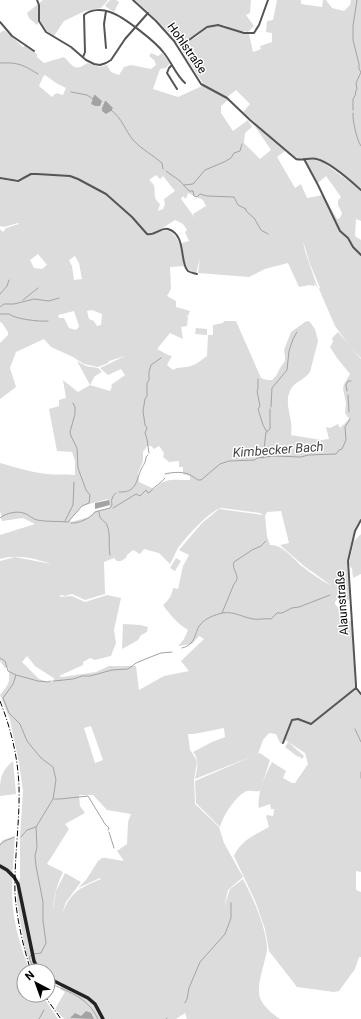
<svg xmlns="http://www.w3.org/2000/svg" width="361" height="1019" viewBox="0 0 361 1019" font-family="Roboto,sans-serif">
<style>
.green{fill:#dcdcdc;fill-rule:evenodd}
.water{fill:#a3a3a3}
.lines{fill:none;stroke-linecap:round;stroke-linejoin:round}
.stream{stroke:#a3a3a3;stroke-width:1}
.minor{stroke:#555;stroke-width:2}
.secondary{stroke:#222;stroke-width:3.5}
.rail{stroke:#000;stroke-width:1;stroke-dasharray:6 2 1 2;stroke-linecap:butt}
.labels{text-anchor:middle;stroke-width:3;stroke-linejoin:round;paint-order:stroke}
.street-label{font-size:12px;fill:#000;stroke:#fff}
.water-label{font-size:13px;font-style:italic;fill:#444;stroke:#fff}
</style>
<rect width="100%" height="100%" fill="#fff"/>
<path class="green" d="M 43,0 L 108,0 L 101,8 L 85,11 L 64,21 L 54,36 L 47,31 L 40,20 L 37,25 L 29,18 L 27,13 Z
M 110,0 L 116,0 L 119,2 L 114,12 L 106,7 L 105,5 Z
M 135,0 L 251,0 L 250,13 L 246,15 L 254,26 L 248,32 L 243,31 L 241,33 L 249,34 L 253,52 L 261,49 L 260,46 L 272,42 L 272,33 L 266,32 L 267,21 L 273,20 L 277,0 L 301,0 L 301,4 L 322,7 L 323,0 L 326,0 L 332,8 L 344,11 L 350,5 L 351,0 L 361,0 L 361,188 L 319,158 C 310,157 302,160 294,157 L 243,112 L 250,104 L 236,90 L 226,98 L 228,100 L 221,106 L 221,113 L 233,131 L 248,120 L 252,127 L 245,133 L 244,143 L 260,159 L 271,150 L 254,125 L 285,151 L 277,157 L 295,188 L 301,184 L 307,198 L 323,195 L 337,219 L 340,218 L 342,213 L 338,205 L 338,200 L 341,197 L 326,176 L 318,183 L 305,160 L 312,159 L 321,161 L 361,190 L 361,221 L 356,219 L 355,236 L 361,240 L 361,358 L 349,346 L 361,359 L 361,519 C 345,542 349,572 350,599 L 343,603 L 338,598 L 335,602 L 335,604 L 340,610 L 344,609 L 345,612 L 348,611 L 348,616 L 343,617 L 343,622 L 351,621 L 356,688 L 355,690 L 361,695 L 361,872 L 356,871 L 356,890 L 361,892 L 361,957 L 359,957 L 355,969 L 339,991 L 334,992 L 297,987 L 269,951 L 265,929 L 256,903 L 234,856 C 240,841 256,834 269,827 L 266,816 L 267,815 L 273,816 L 274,812 L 274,809 L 271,809 L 270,804 L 259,808 C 256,796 266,773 272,762 L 286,771 L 283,778 L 292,783 L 295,783 L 308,764 L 305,753 L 288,742 L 304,756 L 302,759 L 299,756 L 298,757 L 285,747 L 288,742 L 284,739 L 282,744 L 280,743 L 276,734 L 269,733 L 263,740 L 258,754 L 195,779 C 197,769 200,760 193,752 L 212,742 L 225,737 L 224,728 L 194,734 L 188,734 L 190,750 L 196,759 L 197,762 L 194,780 L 195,804 L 219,827 L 224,843 L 243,877 L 228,890 L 224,907 L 230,889 L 243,879 C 253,898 266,926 267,948 C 267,953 265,959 264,963 C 257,992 253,1000 280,1019 L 187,1019 L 185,1013 L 176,1019 L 64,1019 L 55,1009 L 65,992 L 60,989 L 63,983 L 48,978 L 48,971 L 33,971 L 25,949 L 17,902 L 17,884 L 20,878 L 20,837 L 23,791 L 19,763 L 10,720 L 0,695 C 9,684 11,681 8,667 L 5,668 L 0,661 L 0,561 L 15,557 L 51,564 C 34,558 17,554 0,559 L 0,535 L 35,524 L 23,518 L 2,521 L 0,510 L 0,463 C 15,467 30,472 46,474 C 56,475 65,474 75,475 L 75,461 L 72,452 L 57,451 L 49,409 L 59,406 L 59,400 L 66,398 L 63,380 L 78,392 L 90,385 L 77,361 L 86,366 L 98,368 L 102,372 L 95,376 L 90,385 L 110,391 L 112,386 L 111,385 L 125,375 L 121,369 L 108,375 L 100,368 L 125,356 L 109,361 L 108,363 L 98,367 L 84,364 L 73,357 L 51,347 L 44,339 L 16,352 L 10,368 L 16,387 L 0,399 L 0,343 L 8,335 L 8,332 L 2,323 L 0,322 L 0,229 L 3,232 L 6,228 L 19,224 L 18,223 L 4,227 L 0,226 L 0,179 L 17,182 L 24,179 L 23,177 L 15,180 L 0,177 L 0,33 L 4,30 L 23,47 L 25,46 L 37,54 L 37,57 L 44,63 L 64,57 C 73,66 75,72 87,63 L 100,67 L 107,65 L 111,72 L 119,75 L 124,67 L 131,65 L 151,69 L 156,65 L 154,60 L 149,56 L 151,53 L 158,56 L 162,53 L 170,63 L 166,68 L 160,69 L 153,89 L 178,97 L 204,85 L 176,41 C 181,41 185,42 190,40 C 205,35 203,21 225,28 L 227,26 L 218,24 L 206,27 L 189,40 L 175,39 L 157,20 ZM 45,75 L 56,83 L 66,88 L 63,95 L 56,93 L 52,97 L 39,86 L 43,77 ZM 156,175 L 160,179 L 163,176 L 175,191 L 164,199 L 165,204 L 163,209 L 158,211 L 160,204 C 152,197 156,193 154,186 C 153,183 151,182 149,180 ZM 188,193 L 203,200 L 206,206 L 193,214 L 195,218 L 181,199 L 183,196 L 186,199 ZM 175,220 L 183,224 L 187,230 L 185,232 L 189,241 L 181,243 C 184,254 183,271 196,273 L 200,259 L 198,273 L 249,277 L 265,269 L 288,263 L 299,287 L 310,285 L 314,286 L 315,285 L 313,281 L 318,289 L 305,251 L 303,241 L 310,264 L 320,288 L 319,289 L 335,326 L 348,344 L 338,332 L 332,338 L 333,342 L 330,347 L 337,358 L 350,374 L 344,384 L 343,389 L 346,403 L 345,413 L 349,419 L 340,428 L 338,424 L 330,428 L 326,427 L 329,439 L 321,440 L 291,435 C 291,431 292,427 291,422 C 289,410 284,397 293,386 C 299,380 305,379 310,372 L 318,341 L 315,329 L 310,322 L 308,321 L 305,322 L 291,332 L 284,350 L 285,356 L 285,361 L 280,368 L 276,376 L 272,380 L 267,380 L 261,378 L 236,321 L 224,321 L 223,323 L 213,325 L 213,335 L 208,335 L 207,356 C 200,361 195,366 186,367 C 181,368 177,367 173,370 L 167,365 L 172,356 L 168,355 L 157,349 L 170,333 L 183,339 L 181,327 L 187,326 L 188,317 L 186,317 L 188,316 L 190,311 L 176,307 L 176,301 L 167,296 L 171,289 L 170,267 L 183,266 L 188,272 C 180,258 184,237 167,230 L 158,231 ZM 38,254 L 47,265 L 42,269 L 34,268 L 30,260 ZM 75,256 L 79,263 L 82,279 L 74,280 L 72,266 L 69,260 ZM 92,310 L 102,314 L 101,325 L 97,326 L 94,321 L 89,319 L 87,311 ZM 74,311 L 79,326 L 78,328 L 76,330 L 69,328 L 64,318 L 59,318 L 58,315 ZM 147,446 L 151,446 L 154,449 L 159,446 L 164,453 L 163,457 L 169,462 L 179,461 L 179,467 L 183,467 L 183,474 L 190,476 L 190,480 C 174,480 166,477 154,489 L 139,482 L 138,473 L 143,461 L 143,452 ZM 108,499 L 110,506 L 109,508 L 95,511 L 89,517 L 71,522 L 70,520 L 82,506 ZM 222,508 L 260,513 L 265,516 L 267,512 L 281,511 L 289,543 L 280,545 L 304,566 L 332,586 C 322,581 312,574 303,567 C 294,560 283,544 270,545 L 267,536 L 265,516 L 263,515 L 219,509 L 202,523 L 179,550 L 189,555 L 183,566 L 178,589 L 173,588 C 172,595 168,601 163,605 C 170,615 178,624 188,630 L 184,639 L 178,646 L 192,644 L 199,636 L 204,639 L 181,661 L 189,671 L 164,676 L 139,690 L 136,666 L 109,666 L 96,672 L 62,677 L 59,676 L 83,665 L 83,662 L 90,658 L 95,660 L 111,656 L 116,643 L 114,630 L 121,598 L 107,595 L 85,602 L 72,596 L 61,597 L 60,596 L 60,595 L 65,596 L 72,594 L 85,600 L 105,594 L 104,562 L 114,558 L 117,561 L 121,561 L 126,558 L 127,555 L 133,550 L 140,554 L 144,549 L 159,553 L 170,564 C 173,559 175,553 178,548 C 185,538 211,509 222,508 ZM 27,656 L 35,666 L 55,679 L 48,682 L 39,679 L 22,662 ZM 91,726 L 103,760 L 95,763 L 84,728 ZM 79,795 L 93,795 L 107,810 L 131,814 L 128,822 L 127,844 L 117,851 L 124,861 L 106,858 L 102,858 L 98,861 L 86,880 L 78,888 L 100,878 L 101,879 C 77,889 71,892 61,916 L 66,902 L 81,882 L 65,873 L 56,891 L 53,910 C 54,895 57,885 63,872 L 47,864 L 69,829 L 65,824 L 85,813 L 80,806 Z
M 196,328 L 207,329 L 207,335 L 195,334 Z
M 361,534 L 361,574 L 353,578 L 352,569 L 349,564 L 350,559 L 354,541 Z
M 176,558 L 181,561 L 175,571 L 170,568 Z
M 123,624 L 140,625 L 148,627 L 147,632 L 141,635 L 138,640 L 122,649 Z
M 260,753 L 270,760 L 260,791 C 256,792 251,790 247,791 C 236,795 223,816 220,827 L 196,803 L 195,781 Z
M 13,761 L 16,794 L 0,796 C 0,780 0,772 13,761 Z
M 15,836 C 14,855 12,873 12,892 C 12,918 20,947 30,971 L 24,971 L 24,995 L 42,995 L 58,1019 L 0,1019 L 0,843 L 3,840 Z"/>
<path class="water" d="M 94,95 L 95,95 L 102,101 L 100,106 L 95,106 L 91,104 Z
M 105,101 L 106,101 L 113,108 L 111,111 L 106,114 L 102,111 L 102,108 Z
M 109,500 L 110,505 L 95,509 L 95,503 Z
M 86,1011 L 91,1013 L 94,1019 L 70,1018 L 75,1013 L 81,1016 Z"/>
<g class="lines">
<path class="stream" d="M 0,63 C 19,62 23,65 38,74
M 71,92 L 87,95 L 93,99
M 111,110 C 122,118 125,130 133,140 C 141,149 153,155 162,163 L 163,169
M 353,110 L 353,99 L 356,94 L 355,93 L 357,89 L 356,83 L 361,72 L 359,69 L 359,64 L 353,40 L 353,26 L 357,0
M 353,113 C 352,119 357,141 361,146
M 166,171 L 180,181 L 189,191 L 193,191 L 194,196 L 197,197 L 200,194 L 207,196 L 234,197 L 238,205 L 246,209 L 246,211 L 254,218 L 261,230 L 268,234
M 184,185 L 193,184 L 205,170 L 224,162 L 231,158 L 234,153 L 240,151 L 242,144
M 0,294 L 7,286 L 9,280
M 23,300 L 38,288
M 0,307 L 4,304 L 14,304 L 34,299 L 49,301 L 59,298
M 0,314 L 9,314 C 15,319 40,322 48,321
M 258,379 L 258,389 L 257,391 L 260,406 L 258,409 L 263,425 L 267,432
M 347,391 L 346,385 L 348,381 L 351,381
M 348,395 L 349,412
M 271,407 L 272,388 L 287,370 L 289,351 L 293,339 L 297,332
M 149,453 L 147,439 L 145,433 L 147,428 L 145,425 L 143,411 L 145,399 L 147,396 L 147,383 L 149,380 L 149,372 L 151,365 L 161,358
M 263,458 L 264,456 L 262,454 L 262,451 L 264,449 L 266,432 L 270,429 L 270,409
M 165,474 C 173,472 185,471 192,476 C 194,477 196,479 198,480 L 201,480 L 220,464 L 229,461 L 255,460 L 257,458 L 274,456 L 301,457 L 308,455 L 336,454 L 339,450 L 342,449 L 346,440 L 345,427 L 350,419
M 119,492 C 135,493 136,483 140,472 C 142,466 146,463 146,457 L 148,455
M 113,508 L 136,494 L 140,496 L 146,490 L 148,493 L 150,492 C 154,486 161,484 165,478
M 99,512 C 100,522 104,519 107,525 C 111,535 108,545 110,555
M 0,518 C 6,513 18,510 26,514 C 30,516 33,519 37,520 C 47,522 57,521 68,522 L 82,506 L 89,503 L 90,495 L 86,490 L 78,468 L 77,448 L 71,436 L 70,432 L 75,414 L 75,407 L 73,403
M 65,521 L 73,505 L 74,482
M 71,523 C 78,524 91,518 95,512 L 110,508 L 112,505 C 111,500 112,496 116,493
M 222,613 L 234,584 C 242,576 231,570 234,562 L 252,550 L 261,546 L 266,541
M 182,648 C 196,645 194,633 200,625 C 205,618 215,615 222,613 C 234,611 242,617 253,619 C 259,620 265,618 271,619 L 277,613 L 282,613 L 292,608 L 299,607 L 330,595
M 0,658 L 5,661 L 8,671 L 16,675 L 13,684 L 3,698 L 9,713 L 20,724 L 27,741 L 41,758 L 53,767 L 56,780 L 53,799 L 36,827 L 37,847 L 35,856 L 36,866 L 43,902 L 43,921 L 46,943 L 41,953 L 33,954
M 16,675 L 38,681 L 48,682 L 50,681
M 54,681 L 73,679 L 82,676 L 90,676 L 112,670 L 128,669 L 136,663 L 148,658 L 161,653 L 172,652
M 355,729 L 361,742
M 361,772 L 361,778
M 54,799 L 60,799 L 88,796 L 105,824 L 109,828 L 108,830
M 109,832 L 114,848
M 21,837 L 27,830 L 36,827
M 0,845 C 5,839 10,840 14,837
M 31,955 L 29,958 L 35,971
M 48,982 C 69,993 87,996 98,1019
M 185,1003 L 187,999 L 189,988 L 200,962 L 225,934 L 231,918 L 231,903
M 39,1019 L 44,1010
M 166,1019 L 167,1018"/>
<path class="minor" d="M 37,0 L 39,5 L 39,21 L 46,32 L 71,47 L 86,60 L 94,64 L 100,65 L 106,63 L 111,60 L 125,39 L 148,13
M 133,0 L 156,21 L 174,41 L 201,84 L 227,98 L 250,120 L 296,159 C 303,161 310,157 317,159 C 329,162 351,181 361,190
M 106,11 L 104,24 L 106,48
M 0,22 L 12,36 L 34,51
M 174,41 L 189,40 L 207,27 L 218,25 L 244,33 L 254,33 L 259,25 L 268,0
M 83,57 L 85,52 L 84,15 C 91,9 102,9 110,12 C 123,16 156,42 164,53 C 172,63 176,75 185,83
M 172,65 L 169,68 L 167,73 L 177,89
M 304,159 L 318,185 L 340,231 L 348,238 L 353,247 L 361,255
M 0,178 L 18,181 L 31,174 L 37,174 L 70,176 L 78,179 L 106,194 L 132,217 L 147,234 C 155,236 161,227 168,229 C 187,235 179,262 188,271 C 191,273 194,273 197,274
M 361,520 L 355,531 L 348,561 L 356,685 L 356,688 L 361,694
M 283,743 L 292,720 L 298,719 L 311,724 L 356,688"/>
<path class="secondary" d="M 0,866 L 7,870 L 14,877 L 18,884 L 34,961 L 39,971
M 48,978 L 88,998 L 95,1004 L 103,1019"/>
<path class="rail" d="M 0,701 C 11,729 18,757 19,787 C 20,822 14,858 15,894 C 17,920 23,946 31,971
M 44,995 L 61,1019"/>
</g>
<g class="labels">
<g class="street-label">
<text transform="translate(187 48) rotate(55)" y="4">Hohlstraße</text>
<text transform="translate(342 603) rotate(-94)" y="4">Alaunstraße</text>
</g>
<g class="water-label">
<text transform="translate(278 449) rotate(-4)" y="5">Kimbecker Bach</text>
</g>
</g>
<g transform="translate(36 983) rotate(319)"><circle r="19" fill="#ffffff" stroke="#999999"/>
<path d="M0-3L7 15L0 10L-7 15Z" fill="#000000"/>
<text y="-6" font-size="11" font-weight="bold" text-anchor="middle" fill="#000000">N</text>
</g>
</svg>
